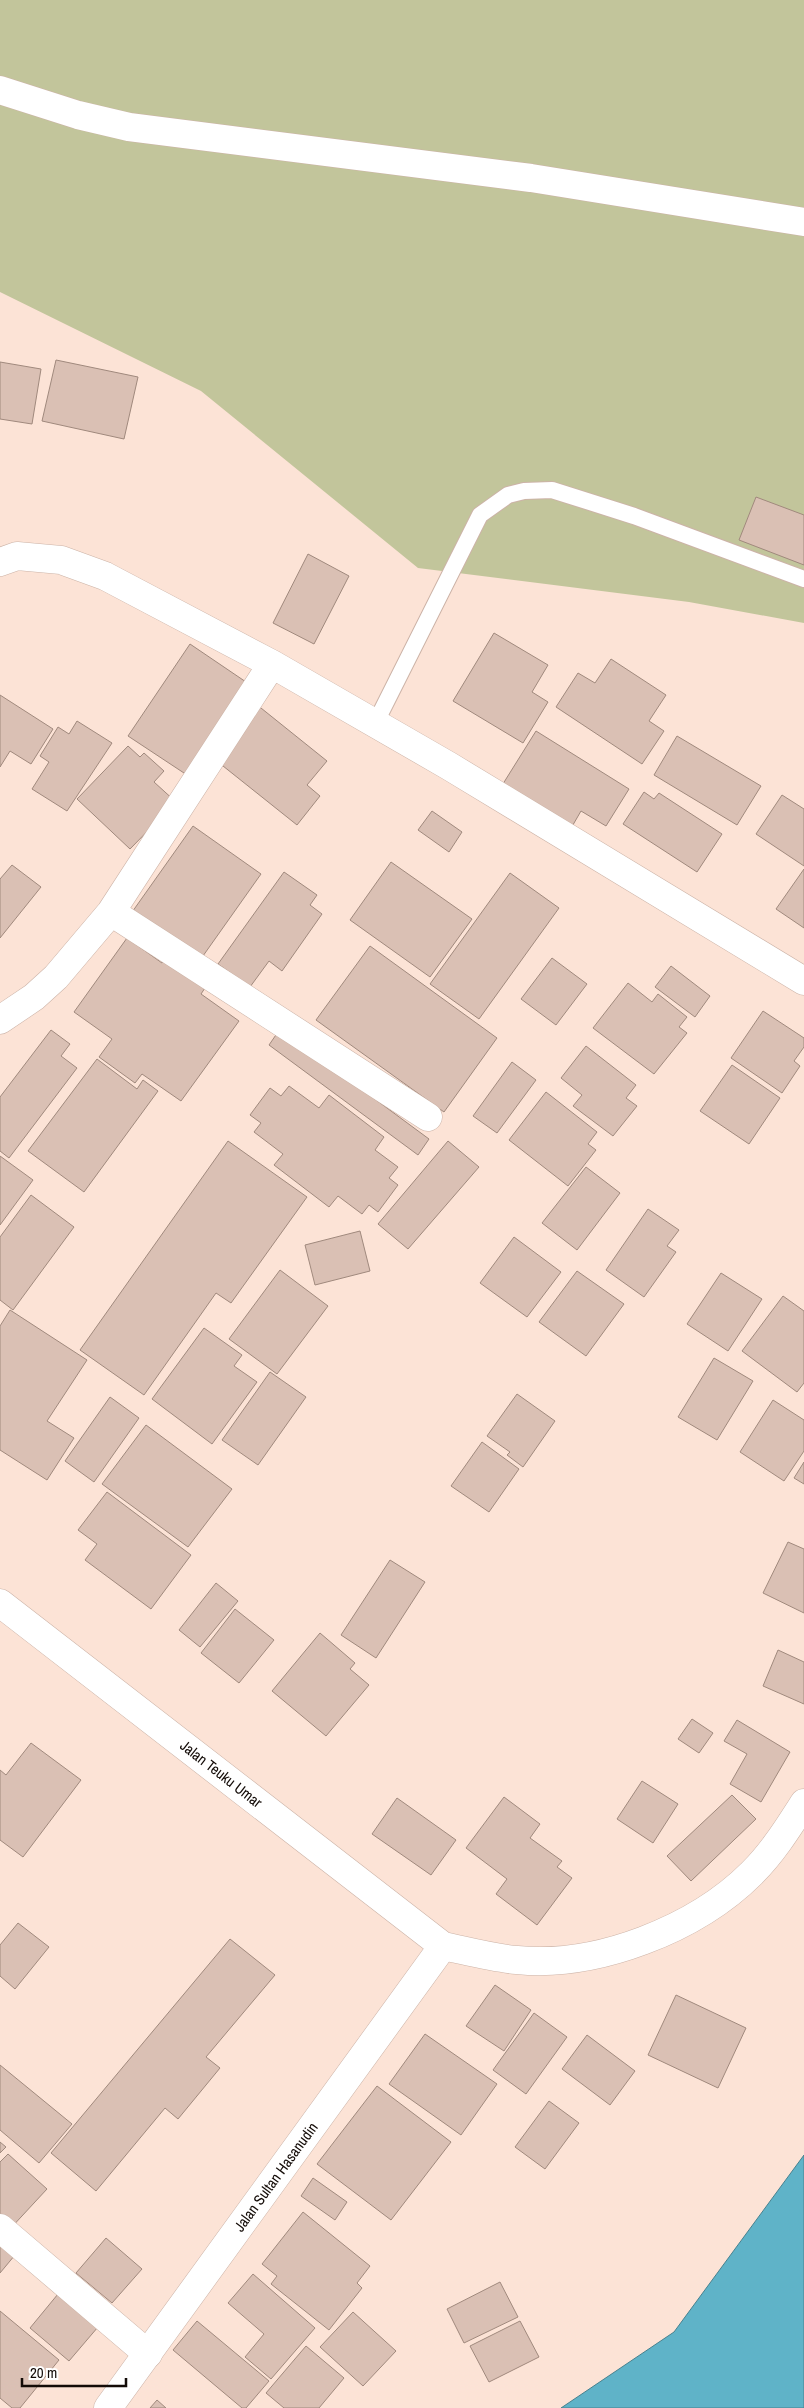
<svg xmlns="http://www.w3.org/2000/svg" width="804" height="2408" viewBox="0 0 804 2408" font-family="'Archivo Narrow',sans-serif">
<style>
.green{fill:#c2c59b}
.water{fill:#5fb3c8;stroke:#48818e}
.building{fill:#dac0b4;stroke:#a0897d}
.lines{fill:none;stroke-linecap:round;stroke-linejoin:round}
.service-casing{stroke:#ccb3a7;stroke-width:18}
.minor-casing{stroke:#ccb3a7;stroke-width:29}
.tertiary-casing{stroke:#ccb3a7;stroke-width:29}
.secondary-casing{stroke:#ccb3a7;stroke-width:29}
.service{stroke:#fff;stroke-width:16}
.minor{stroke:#fff;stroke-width:28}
.tertiary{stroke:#fff;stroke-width:28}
.secondary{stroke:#fff;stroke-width:28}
.labels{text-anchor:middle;stroke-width:4;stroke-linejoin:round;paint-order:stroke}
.street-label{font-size:15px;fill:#130b07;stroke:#fff}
</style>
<rect width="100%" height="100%" fill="#fce3d6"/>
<path class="green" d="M 0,0 L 804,0 L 804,623 L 689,602 L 418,568 L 201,391 L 0,292 Z"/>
<path class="water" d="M 804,2155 L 804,2408 L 561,2408 L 674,2332 Z"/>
<path class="building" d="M 56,360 L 138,377 L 124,439 L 42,421 Z
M 0,362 L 41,369 L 32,424 L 0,419 Z
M 756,497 L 804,515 L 804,565 L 739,540 Z
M 308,554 L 349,576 L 314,644 L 273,623 Z
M 494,633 L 548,665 L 532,692 L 548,702 L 523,743 L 453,701 Z
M 190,644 L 249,684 L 187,775 L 128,736 Z
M 611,659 L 666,695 L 649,721 L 664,731 L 642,764 L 556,707 L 578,673 L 595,683 Z
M 0,695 L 53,729 L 31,764 L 10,751 L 0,767 Z
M 256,704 L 327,761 L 307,785 L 320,796 L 297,825 L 213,758 Z
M 77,721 L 112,743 L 67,811 L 32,789 L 49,762 L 40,756 L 58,727 L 69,734 Z
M 536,731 L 629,789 L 606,826 L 581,811 L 570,830 L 501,787 Z
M 677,736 L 761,786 L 737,825 L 654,775 Z
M 128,746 L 140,757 L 144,753 L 164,771 L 154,782 L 176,802 L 130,849 L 77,799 Z
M 644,792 L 654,799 L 659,793 L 722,834 L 697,872 L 623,824 Z
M 782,795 L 804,809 L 804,866 L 756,834 Z
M 432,811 L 462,832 L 449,852 L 418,830 Z
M 193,826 L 261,874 L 198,963 L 130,915 Z
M 391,862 L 472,919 L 430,977 L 350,920 Z
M 12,865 L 41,887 L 0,938 L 0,879 Z
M 804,869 L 804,928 L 776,909 Z
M 284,872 L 317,895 L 310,905 L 322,914 L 282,971 L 269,961 L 250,987 L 218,964 Z
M 510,873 L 559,908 L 479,1019 L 430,984 Z
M 127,938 L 162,963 L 170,954 L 209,982 L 201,994 L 239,1021 L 181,1101 L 142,1074 L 135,1083 L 99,1057 L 112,1039 L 74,1012 Z
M 370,946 L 497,1038 L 444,1112 L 316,1020 Z
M 552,958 L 587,984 L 556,1025 L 521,999 Z
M 671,966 L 710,996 L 695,1017 L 655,987 Z
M 628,983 L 652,1002 L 658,994 L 687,1017 L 679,1027 L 687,1033 L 654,1074 L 593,1028 Z
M 763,1011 L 804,1038 L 804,1047 L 794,1061 L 800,1066 L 782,1093 L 731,1058 Z
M 280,1029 L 429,1139 L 418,1155 L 269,1045 Z
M 51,1030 L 70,1044 L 61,1056 L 77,1068 L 9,1158 L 0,1151 L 0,1097 Z
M 586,1046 L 636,1085 L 626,1098 L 637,1106 L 613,1136 L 573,1106 L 582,1095 L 561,1078 Z
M 97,1059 L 137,1089 L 143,1080 L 158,1091 L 84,1192 L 28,1151 Z
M 512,1062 L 536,1080 L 497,1133 L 473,1116 Z
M 732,1065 L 780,1098 L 749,1144 L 700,1111 Z
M 289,1086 L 319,1108 L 329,1095 L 384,1137 L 375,1150 L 398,1167 L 389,1178 L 398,1185 L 378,1212 L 369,1205 L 362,1214 L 338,1196 L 329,1207 L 274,1165 L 283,1154 L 254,1132 L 261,1123 L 250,1115 L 270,1088 L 281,1096 Z
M 546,1092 L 597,1132 L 588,1144 L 596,1150 L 568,1186 L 509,1140 Z
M 228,1141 L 307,1197 L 231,1303 L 216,1293 L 144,1395 L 80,1350 Z
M 448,1141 L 479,1167 L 408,1249 L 378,1224 Z
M 0,1156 L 33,1180 L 0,1225 Z
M 586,1167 L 620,1193 L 577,1250 L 542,1223 Z
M 31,1195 L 74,1227 L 13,1310 L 0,1300 L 0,1237 Z
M 648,1209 L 679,1230 L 667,1246 L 676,1252 L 644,1297 L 606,1270 Z
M 360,1231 L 370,1271 L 315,1285 L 305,1245 Z
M 514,1237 L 561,1272 L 527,1317 L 480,1283 Z
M 280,1270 L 328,1306 L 277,1374 L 229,1339 Z
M 577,1271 L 624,1304 L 586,1356 L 539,1322 Z
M 721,1273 L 762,1299 L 728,1351 L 687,1324 Z
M 783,1296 L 804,1311 L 804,1383 L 797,1392 L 742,1351 Z
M 10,1310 L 87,1360 L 47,1421 L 74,1438 L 47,1480 L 0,1450 L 0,1326 Z
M 204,1328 L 242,1355 L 234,1366 L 257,1382 L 212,1444 L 152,1399 Z
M 714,1358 L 753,1381 L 717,1440 L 678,1417 Z
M 270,1372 L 306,1397 L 258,1465 L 222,1440 Z
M 517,1394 L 555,1421 L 523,1467 L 507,1455 L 510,1452 L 487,1436 Z
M 110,1397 L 139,1418 L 94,1482 L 65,1461 Z
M 773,1400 L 804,1420 L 804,1451 L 784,1481 L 740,1452 Z
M 146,1425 L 232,1489 L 188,1547 L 102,1484 Z
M 482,1442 L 519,1469 L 489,1512 L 451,1486 Z
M 804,1462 L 804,1484 L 794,1478 Z
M 107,1492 L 191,1555 L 151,1609 L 85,1560 L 97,1544 L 78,1530 Z
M 788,1542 L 804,1549 L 804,1613 L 763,1593 Z
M 390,1560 L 425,1582 L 376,1658 L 341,1635 Z
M 216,1583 L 238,1601 L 200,1647 L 179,1630 Z
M 235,1609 L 274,1640 L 239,1683 L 201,1653 Z
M 320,1633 L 355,1663 L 350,1669 L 369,1685 L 326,1736 L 272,1691 Z
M 778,1650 L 804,1662 L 804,1704 L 763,1686 Z
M 692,1719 L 713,1733 L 699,1753 L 678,1739 Z
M 737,1720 L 790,1752 L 761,1802 L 730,1784 L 747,1754 L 724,1741 Z
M 31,1743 L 81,1780 L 23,1857 L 0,1840 L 0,1770 L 6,1775 Z
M 642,1781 L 678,1804 L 653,1843 L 617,1819 Z
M 732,1795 L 756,1819 L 691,1881 L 667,1856 Z
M 504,1797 L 540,1824 L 530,1838 L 562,1861 L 557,1867 L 572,1878 L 537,1925 L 496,1894 L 507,1879 L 466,1848 Z
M 397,1798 L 456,1840 L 431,1875 L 372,1834 Z
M 18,1923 L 49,1947 L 15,1989 L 0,1976 L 0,1945 Z
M 230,1939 L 275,1975 L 206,2057 L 220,2068 L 178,2119 L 165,2108 L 96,2191 L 51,2153 Z
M 495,1985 L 531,2010 L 504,2051 L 466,2026 Z
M 676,1995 L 746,2028 L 718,2088 L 648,2055 Z
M 534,2013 L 567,2037 L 526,2094 L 493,2070 Z
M 425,2034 L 497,2084 L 461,2135 L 389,2084 Z
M 587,2035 L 635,2071 L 610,2105 L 562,2069 Z
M 0,2065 L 72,2124 L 39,2163 L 0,2130 Z
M 377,2086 L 451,2142 L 391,2220 L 317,2164 Z
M 549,2101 L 579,2123 L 545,2169 L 515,2147 Z
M 0,2142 L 6,2147 L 0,2153 Z
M 8,2154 L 47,2189 L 9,2230 L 0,2222 L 0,2162 Z
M 313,2178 L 347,2202 L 335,2220 L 301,2196 Z
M 303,2212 L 370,2266 L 357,2283 L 362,2288 L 329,2330 L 271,2284 L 277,2276 L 262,2264 Z
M 106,2238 L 142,2269 L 112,2303 L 76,2273 Z
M 0,2244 L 15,2255 L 0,2273 Z
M 253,2274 L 315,2328 L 271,2379 L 245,2357 L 264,2334 L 228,2303 Z
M 500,2282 L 518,2317 L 464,2343 L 447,2309 Z
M 58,2294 L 98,2327 L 69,2361 L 30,2328 Z
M 0,2311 L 59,2360 L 20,2408 L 12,2408 L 0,2398 Z
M 353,2312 L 396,2351 L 363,2386 L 320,2347 Z
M 197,2321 L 269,2381 L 246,2408 L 242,2408 L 173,2350 Z
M 520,2321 L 539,2357 L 489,2382 L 470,2346 Z
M 306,2346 L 344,2378 L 319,2408 L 284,2408 L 266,2393 Z
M 157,2400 L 166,2408 L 150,2408 Z"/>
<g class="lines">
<defs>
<path id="service" d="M 375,724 L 480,515 L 508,495 L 524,491 L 552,490 L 634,516 L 804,579"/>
<path id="minor" d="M 0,90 L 78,115 L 129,127 L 531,178 L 804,222
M 0,562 L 17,556 L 61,560 L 105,576 L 272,664 L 449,766 L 804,981
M 111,912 L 428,1117
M 0,1020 L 34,997 L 56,977 L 111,912 L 272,664
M 0,2228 L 148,2354"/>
<path id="tertiary" d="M 108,2408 L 443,1946"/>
<path id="secondary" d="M 0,1603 L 443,1946 C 467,1951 492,1958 517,1960 C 597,1968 696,1929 752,1873 C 773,1852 788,1828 804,1803"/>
</defs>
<use href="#service" class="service-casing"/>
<use href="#minor" class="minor-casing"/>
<use href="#tertiary" class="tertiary-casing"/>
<use href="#secondary" class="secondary-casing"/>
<use href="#service" class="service"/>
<use href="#minor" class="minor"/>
<use href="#tertiary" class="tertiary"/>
<use href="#secondary" class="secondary"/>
</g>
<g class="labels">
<g class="street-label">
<text transform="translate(221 1774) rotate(38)" y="5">Jalan Teuku Umar</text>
<text transform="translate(276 2177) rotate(-54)" y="5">Jalan Sultan Hasanudin</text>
</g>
</g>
<path d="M22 2378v8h104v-8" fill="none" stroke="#130b07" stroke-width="2.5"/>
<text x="30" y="2378" font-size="15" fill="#130b07" stroke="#ffffff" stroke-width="4" paint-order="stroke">20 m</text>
</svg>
